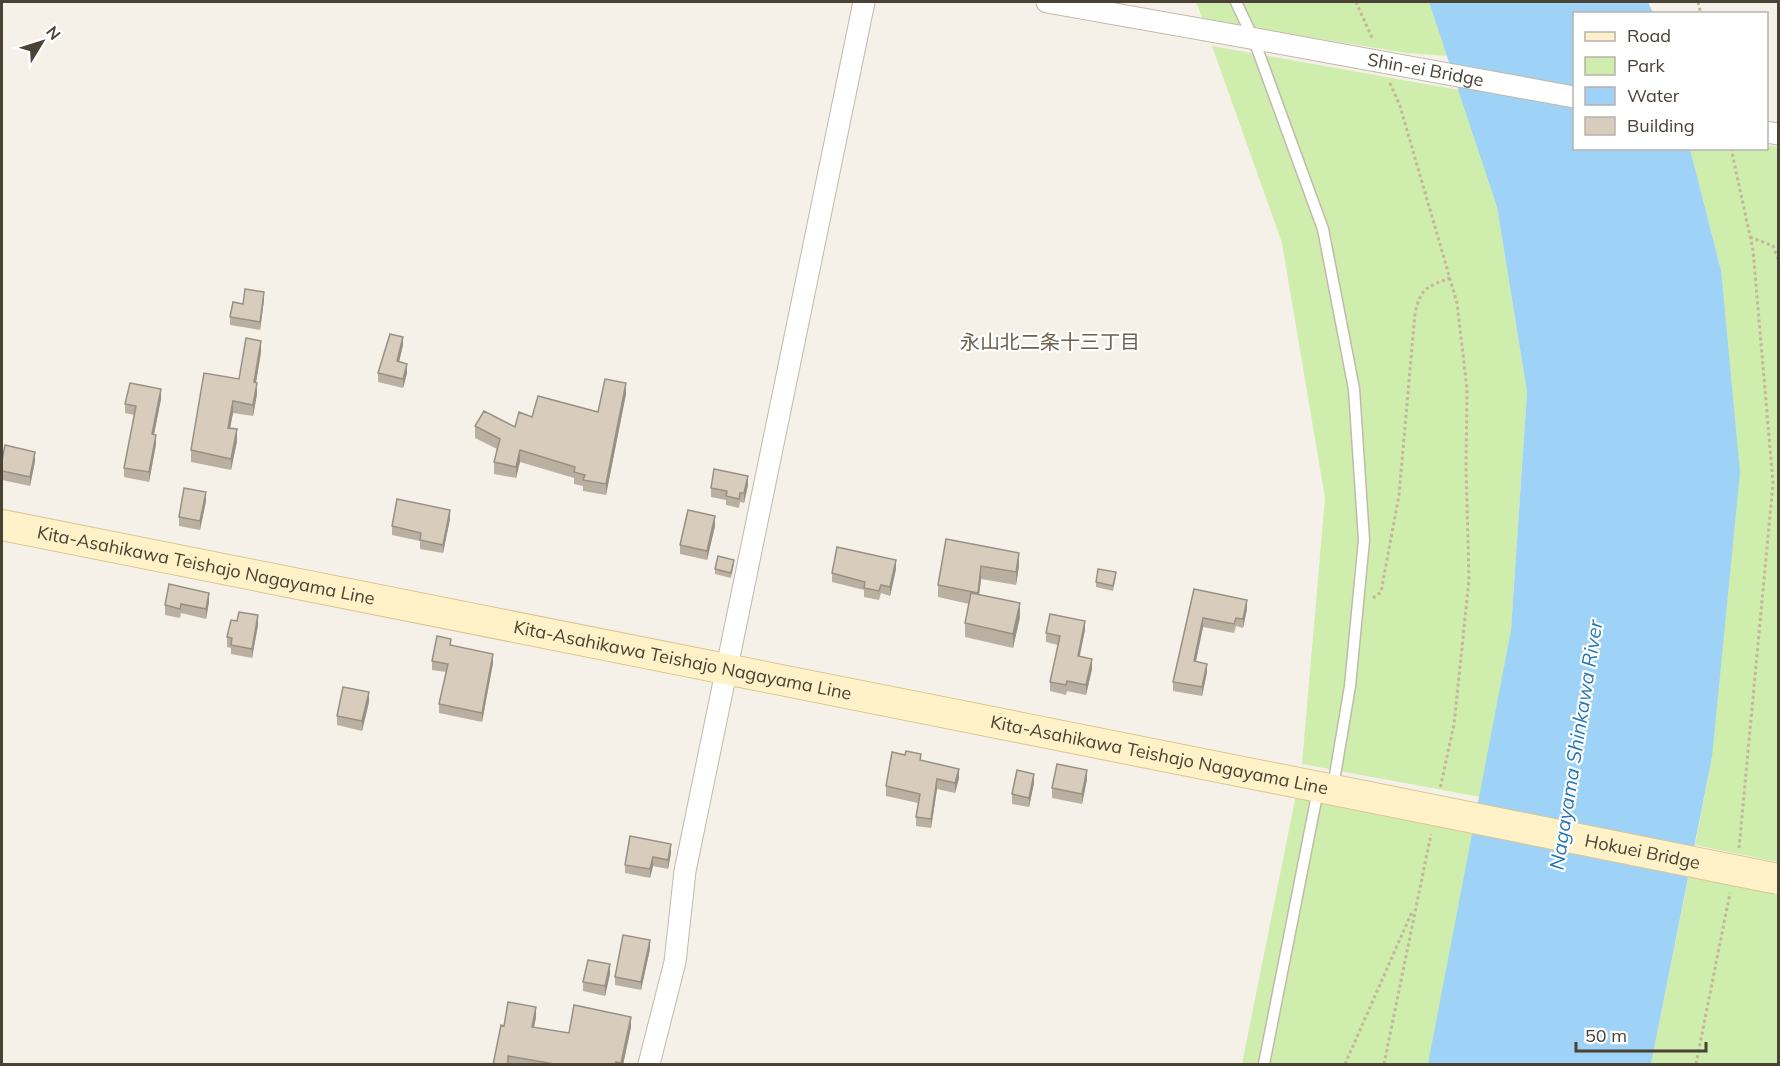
<svg xmlns="http://www.w3.org/2000/svg" width="1780" height="1066" viewBox="0 0 1780 1066" font-family="Mulish,'Noto Sans JP',sans-serif">
<style>
.green{fill:#cfedad}
.water{fill:#9fd2f7}
.lines{fill:none;stroke-linecap:round;stroke-linejoin:round}
.service-casing{stroke:#c2b9a9;stroke-width:13}
.minor-casing{stroke:#c2b9a9;stroke-width:23}
.secondary-casing{stroke:#d9c793;stroke-width:32}
.path{stroke:#c5b699;stroke-width:3;stroke-dasharray:3 3;stroke-linecap:butt}
.service{stroke:#fff;stroke-width:10}
.minor{stroke:#fff;stroke-width:21}
.secondary{stroke:#fff2c8;stroke-width:30}
.minor-bridge-casing{stroke:#c2b9a9;stroke-width:23;stroke-linecap:butt}
.secondary-bridge-casing{stroke:#d9c793;stroke-width:32;stroke-linecap:butt}
.minor-bridge{stroke:#fff;stroke-width:21}
.secondary-bridge{stroke:#fff2c8;stroke-width:30}
.wall{fill:#bab0a2}
.shaded-wall{fill:#979084}
.building{fill:#d8cdbc;stroke:#979084;stroke-width:1.5}
.labels{text-anchor:middle;stroke-width:4.5;stroke-linejoin:round;paint-order:stroke}
.street-label{font-size:18px;fill:#494235;stroke:#fff}
.neighbourhood-label{font-size:20px;fill:#6d604c;stroke:#fff}
.water-label{font-size:20px;font-style:italic;fill:#2377b6;stroke:#fff}
</style>
<rect width="100%" height="100%" fill="#f5f1e8"/>
<path class="green" d="M 1196,2 L 1429,2 L 1447,56 L 1407,53 L 1203,20 Z
M 1212,46 L 1459,90 L 1497,207 L 1527,392 L 1511,630 L 1480,797 L 1302,764 L 1325,498 L 1282,243 Z
M 1767,145 L 1778,147 L 1778,862 L 1695,845 L 1712,757 L 1721,270 L 1690,149 L 1766,148 Z
M 1296,795 L 1473,833 L 1429,1064 L 1242,1064 Z
M 1689,874 L 1778,891 L 1778,1064 L 1651,1064 Z"/>
<path class="water" d="M 1429,2 L 1648,2 L 1653,13 L 1574,14 L 1574,148 L 1690,149 L 1721,270 L 1740,472 L 1712,757 L 1651,1064 L 1428,1064 L 1511,630 L 1527,392 L 1497,207 Z"/>
<g class="lines">
<defs>
<path id="service" d="M 1236,2 L 1254,40 L 1323,229 L 1354,389 L 1364,540 L 1350,686 L 1333,787
M 1264,1064 L 1318,790"/>
<path id="minor" d="M 1047,2 L 1278,43
M 1766,132 L 1778,134
M 649,1064 L 675,962 L 685,871 L 864,2"/>
<g id="secondary">
<path id="s1" d="M 2,525 L 1364,796"/>
</g>
</defs>
<use href="#service" class="service-casing"/>
<use href="#minor" class="minor-casing"/>
<use href="#secondary" class="secondary-casing"/>
<path class="path" d="M 1356,2 L 1373,40
M 1698,2 L 1701,14
M 1390,83 L 1400,106 L 1457,303 L 1467,389 L 1466,468 L 1469,580 L 1454,724 L 1440,789
M 1731,148 L 1753,250 L 1773,483 L 1739,848
M 1750,237 L 1773,246 L 1778,259
M 1373,598 L 1381,592 L 1399,495 L 1415,313 C 1421,287 1427,287 1450,278
M 1345,1064 L 1412,912
M 1384,1064 L 1431,834
M 1696,1064 L 1730,893"/>
<use href="#service" class="service"/>
<use href="#minor" class="minor"/>
<use href="#secondary" class="secondary"/>
<defs>
<g id="minor-bridge">
<path id="s2" d="M 1278,43 L 1574,97"/>
</g>
<g id="secondary-bridge">
<path id="s3" d="M 1364,796 L 1778,879"/>
</g>
</defs>
<use href="#minor-bridge" class="minor-bridge-casing"/>
<use href="#secondary-bridge" class="secondary-bridge-casing"/>
<use href="#minor-bridge" class="minor-bridge"/>
<use href="#secondary-bridge" class="secondary-bridge"/>
</g>
<path class="wall" d="M 264,300 L 260,330 L 230,325 L 230,317 Z
M 403,345 L 399,362 L 407,373 L 403,388 L 378,382 L 378,373 Z
M 261,352 L 256,383 L 257,394 L 253,416 L 233,413 L 230,428 L 237,441 L 231,470 L 191,462 L 191,450 L 239,379 Z
M 626,394 L 606,495 L 583,491 L 583,486 L 574,484 L 574,478 L 520,462 L 516,478 L 494,474 L 494,462 L 497,449 L 475,438 L 475,426 L 515,427 L 532,417 L 598,412 Z
M 161,399 L 154,435 L 156,444 L 149,482 L 124,477 L 124,468 L 134,415 L 125,413 L 125,404 Z
M 2,461 L 35,461 L 30,486 L 2,480 Z
M 748,485 L 744,503 L 740,502 L 739,508 L 726,505 L 726,500 L 711,497 L 711,488 Z
M 206,501 L 200,530 L 179,526 L 179,517 Z
M 450,519 L 443,553 L 420,549 L 420,541 L 392,535 L 392,526 Z
M 715,526 L 707,560 L 680,554 L 680,545 Z
M 946,539 L 1019,566 L 1016,585 L 981,579 L 979,594 L 1020,617 L 1013,648 L 965,637 L 965,623 L 969,604 L 938,597 L 938,585 Z
M 734,564 L 731,578 L 715,574 L 715,569 Z
M 896,569 L 890,596 L 881,593 L 879,600 L 864,597 L 864,590 L 832,582 L 832,573 Z
M 1116,577 L 1113,591 L 1096,587 L 1096,582 Z
M 1194,589 L 1247,609 L 1243,628 L 1236,626 L 1234,633 L 1203,627 L 1196,661 L 1207,672 L 1202,696 L 1173,691 L 1173,682 Z
M 209,602 L 206,619 L 181,613 L 180,618 L 165,615 L 165,605 Z
M 258,625 L 252,658 L 231,654 L 231,648 L 227,647 L 227,637 Z
M 1085,630 L 1079,656 L 1092,669 L 1086,695 L 1067,691 L 1066,695 L 1050,691 L 1050,682 L 1058,645 L 1046,642 L 1046,633 Z
M 451,645 L 493,663 L 482,722 L 439,713 L 439,704 L 446,672 L 432,670 L 432,661 Z
M 369,702 L 362,731 L 337,725 L 337,716 Z
M 921,760 L 959,778 L 955,793 L 937,789 L 931,828 L 916,826 L 916,817 L 918,803 L 886,796 L 886,786 Z
M 1087,779 L 1082,804 L 1052,798 L 1052,788 Z
M 1034,783 L 1029,807 L 1012,804 L 1012,794 Z
M 671,853 L 668,869 L 653,866 L 650,878 L 625,873 L 625,865 Z
M 650,949 L 641,990 L 615,985 L 615,977 Z
M 610,974 L 605,996 L 583,991 L 583,982 Z
M 536,1017 L 534,1027 L 569,1033 L 631,1027 L 623,1065 L 493,1065 L 504,1026 Z"/>
<path class="shaded-wall" d="M 264,292 L 264,300 L 260,330 L 260,322 Z
M 403,337 L 403,345 L 397,370 L 397,361 Z
M 261,341 L 261,352 L 254,394 L 254,382 Z
M 407,364 L 407,373 L 403,388 L 403,379 Z
M 257,383 L 257,394 L 253,416 L 253,405 Z
M 626,383 L 626,394 L 606,495 L 606,484 Z
M 161,389 L 161,399 L 152,444 L 152,434 Z
M 233,401 L 233,413 L 228,439 L 228,428 Z
M 237,429 L 237,441 L 231,470 L 231,459 Z
M 156,435 L 156,444 L 149,482 L 149,472 Z
M 520,450 L 520,462 L 516,478 L 516,467 Z
M 35,452 L 35,461 L 30,486 L 30,477 Z
M 748,476 L 748,485 L 744,503 L 744,493 Z
M 206,492 L 206,501 L 200,530 L 200,521 Z
M 450,510 L 450,519 L 443,553 L 443,545 Z
M 715,516 L 715,526 L 707,560 L 707,551 Z
M 1019,553 L 1019,566 L 1016,585 L 1016,572 Z
M 896,560 L 896,569 L 890,596 L 890,587 Z
M 981,566 L 981,579 L 978,605 L 978,593 Z
M 209,593 L 209,602 L 206,619 L 206,609 Z
M 1247,600 L 1247,609 L 1243,628 L 1243,619 Z
M 1020,603 L 1020,617 L 1013,648 L 1013,634 Z
M 258,615 L 258,625 L 252,658 L 252,649 Z
M 1203,618 L 1203,627 L 1194,670 L 1194,661 Z
M 1085,621 L 1085,630 L 1078,665 L 1078,656 Z
M 493,654 L 493,663 L 482,722 L 482,713 Z
M 1092,659 L 1092,669 L 1086,695 L 1086,685 Z
M 1207,664 L 1207,672 L 1202,696 L 1202,687 Z
M 369,692 L 369,702 L 362,731 L 362,721 Z
M 959,769 L 959,778 L 955,793 L 955,783 Z
M 1087,770 L 1087,779 L 1082,804 L 1082,794 Z
M 1034,774 L 1034,783 L 1029,807 L 1029,798 Z
M 937,779 L 937,789 L 931,828 L 931,819 Z
M 671,844 L 671,853 L 668,869 L 668,860 Z
M 653,857 L 653,866 L 650,878 L 650,869 Z
M 650,940 L 650,949 L 641,990 L 641,982 Z
M 610,964 L 610,974 L 605,996 L 605,986 Z
M 536,1007 L 536,1017 L 532,1037 L 532,1027 Z
M 631,1017 L 631,1027 L 623,1065 L 621,1065 Z"/>
<path class="building" d="M 245,289 L 264,292 L 260,322 L 230,317 L 233,302 L 243,304 Z
M 390,334 L 403,337 L 397,361 L 407,364 L 403,379 L 378,373 Z
M 246,338 L 261,341 L 254,382 L 257,383 L 253,405 L 233,401 L 228,428 L 237,429 L 231,459 L 191,450 L 204,373 L 239,379 Z
M 605,379 L 626,383 L 606,484 L 583,480 L 585,475 L 574,472 L 575,467 L 520,450 L 516,467 L 494,462 L 500,439 L 475,426 L 484,411 L 515,427 L 519,412 L 532,417 L 538,396 L 598,412 Z
M 130,383 L 161,389 L 152,434 L 156,435 L 149,472 L 124,468 L 136,406 L 125,404 Z
M 5,445 L 35,452 L 30,477 L 2,471 L 2,461 Z
M 714,469 L 748,476 L 744,493 L 740,493 L 739,499 L 726,496 L 727,491 L 711,488 Z
M 184,488 L 206,492 L 200,521 L 179,517 Z
M 397,499 L 450,510 L 443,545 L 420,540 L 421,533 L 392,526 Z
M 688,510 L 715,516 L 707,551 L 680,545 Z
M 946,539 L 1019,553 L 1016,572 L 981,566 L 978,593 L 938,585 Z
M 837,547 L 896,560 L 890,587 L 881,585 L 879,591 L 864,588 L 865,582 L 832,573 Z
M 718,556 L 734,560 L 731,573 L 715,569 Z
M 1098,569 L 1116,572 L 1113,586 L 1096,582 Z
M 169,584 L 209,593 L 206,609 L 181,604 L 180,609 L 165,605 Z
M 1194,589 L 1247,600 L 1243,619 L 1236,618 L 1234,624 L 1203,618 L 1194,661 L 1207,664 L 1202,687 L 1173,682 Z
M 971,593 L 1020,603 L 1013,634 L 965,623 Z
M 239,612 L 258,615 L 252,649 L 231,645 L 232,638 L 227,637 L 231,620 L 237,621 Z
M 1050,614 L 1085,621 L 1078,656 L 1092,659 L 1086,685 L 1067,681 L 1066,685 L 1050,682 L 1060,636 L 1046,633 Z
M 437,636 L 451,639 L 450,645 L 493,654 L 482,713 L 439,704 L 448,664 L 432,661 Z
M 343,687 L 369,692 L 362,721 L 337,716 Z
M 906,751 L 921,754 L 920,760 L 959,769 L 955,783 L 937,779 L 931,819 L 916,817 L 920,794 L 886,786 L 892,752 L 905,755 Z
M 1057,764 L 1087,770 L 1082,794 L 1052,788 Z
M 1017,770 L 1034,774 L 1029,798 L 1012,794 Z
M 630,836 L 671,844 L 668,860 L 653,857 L 650,869 L 625,865 Z
M 623,935 L 650,940 L 641,982 L 615,977 Z
M 588,960 L 610,964 L 605,986 L 583,982 Z
M 508,1002 L 536,1007 L 532,1027 L 569,1033 L 574,1005 L 631,1017 L 621,1063 L 616,1062 L 615,1065 L 560,1065 L 508,1056 L 508,1065 L 493,1065 L 501,1025 L 504,1026 Z"/>
<g class="labels">
<g class="street-label">
<text dy="6" stroke="none"><textPath href="#s2" startOffset="150">Shin-ei Bridge</textPath></text>
<text dy="6" stroke="none"><textPath href="#s1" startOffset="208">Kita-Asahikawa Teishajo Nagayama Line</textPath></text>
<text dy="6" stroke="none"><textPath href="#s1" startOffset="694">Kita-Asahikawa Teishajo Nagayama Line</textPath></text>
<text dy="6" stroke="none"><textPath href="#s1" startOffset="1180">Kita-Asahikawa Teishajo Nagayama Line</textPath></text>
<text dy="6" stroke="none"><textPath href="#s3" startOffset="284">Hokuei Bridge</textPath></text>
</g>
<g class="neighbourhood-label">
<text x="1050" y="349">永山北二条十三丁目</text>
</g>
<g class="water-label">
<text transform="translate(1576 745) rotate(-81)" y="7">Nagayama Shinkawa River</text>
</g>
</g>
<rect width="1780" height="1066" fill="none" stroke="#494235" stroke-width="6"/>
<rect x="1573" y="12" width="195" height="138" fill="#ffffff" stroke="#b6b3ae" stroke-width="1.5"/>
<rect x="1585" y="32" width="30" height="9" fill="#fff2c8" stroke="#b6b3ae" stroke-width="1.5"/>
<text x="1627" y="42" font-size="18" fill="#494235">Road</text>
<rect x="1585" y="57" width="30" height="18" fill="#cfedad" stroke="#b6b3ae" stroke-width="1.5"/>
<text x="1627" y="72" font-size="18" fill="#494235">Park</text>
<rect x="1585" y="87" width="30" height="18" fill="#9fd2f7" stroke="#b6b3ae" stroke-width="1.5"/>
<text x="1627" y="102" font-size="18" fill="#494235">Water</text>
<rect x="1585" y="117" width="30" height="18" fill="#d8cdbc" stroke="#b6b3ae" stroke-width="1.5"/>
<text x="1627" y="132" font-size="18" fill="#494235">Building</text>
<g transform="translate(42 42) rotate(52)" stroke="#ffffff" stroke-width="4.5" paint-order="stroke">
<path d="M0-4.5L10 22L0 15L-10 22Z" fill="#494235"/>
<text y="-9" font-size="16" font-weight="bold" text-anchor="middle" fill="#494235">N</text>
</g>
<path d="M1576 1042v9h130v-9" fill="none" stroke="#494235" stroke-width="3"/>
<text x="1585" y="1042" font-size="18" fill="#494235" stroke="#ffffff" stroke-width="4.5" paint-order="stroke">50 m</text>
</svg>
